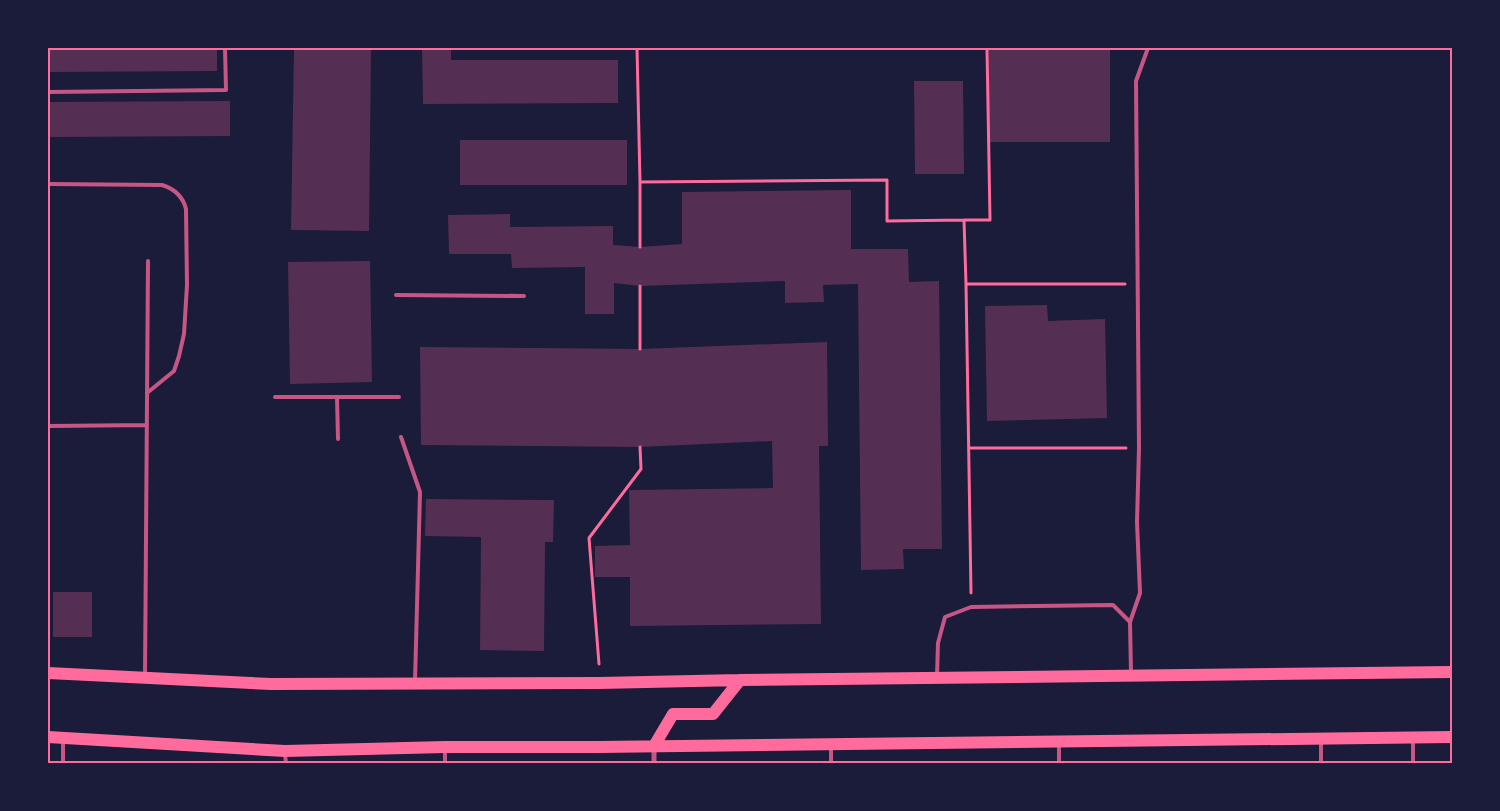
<svg xmlns="http://www.w3.org/2000/svg" width="1500" height="811" viewBox="0 0 1500 811" font-family="Commissioner,sans-serif">
<style>
.building{fill:#542f53}
.lines{fill:none;stroke-linecap:round;stroke-linejoin:round}
.path{stroke:#ff6b9d;stroke-width:3}
.service{stroke:#c65784;stroke-width:4}
.minor{stroke:#c65784;stroke-width:5}
.primary{stroke:#ff6b9d;stroke-width:12}
.neatline{fill:none;stroke:#ff6b9d;stroke-width:2}
</style>
<rect width="100%" height="100%" fill="#1b1b3a"/>
<path class="building" d="M 48,48 L 217,48 L 217,71 L 48,72 Z
M 294,48 L 371,48 L 369,231 L 291,230 Z
M 422,48 L 451,48 L 451,60 L 618,60 L 618,103 L 423,104 Z
M 989,48 L 1110,48 L 1110,142 L 989,142 Z
M 914,81 L 963,81 L 964,174 L 915,174 Z
M 230,101 L 230,136 L 48,137 L 48,102 Z
M 460,140 L 627,140 L 627,185 L 460,185 Z
M 851,190 L 851,249 L 908,249 L 909,282 L 939,281 L 942,549 L 903,549 L 904,569 L 861,570 L 858,284 L 823,285 L 824,302 L 785,303 L 785,281 L 640,286 L 614,283 L 614,314 L 585,314 L 585,267 L 512,268 L 511,254 L 449,254 L 448,215 L 510,214 L 510,227 L 613,226 L 613,245 L 640,247 L 682,244 L 682,192 Z
M 370,261 L 372,382 L 290,384 L 288,262 Z
M 1047,305 L 1048,321 L 1105,319 L 1107,418 L 987,421 L 985,306 Z
M 827,342 L 828,446 L 819,446 L 821,624 L 630,626 L 630,577 L 595,577 L 595,546 L 630,545 L 629,490 L 773,488 L 772,441 L 640,447 L 421,445 L 420,347 L 640,349 Z
M 426,499 L 554,500 L 553,542 L 545,542 L 544,651 L 480,650 L 481,537 L 425,536 Z
M 53,592 L 92,592 L 92,637 L 53,637 Z"/>
<g class="lines">
<path class="path" d="M 637,48 L 640,182 L 887,180 L 887,221 L 964,220
M 640,247 L 640,182
M 966,284 L 1125,284
M 640,286 L 640,349
M 969,448 L 1126,448
M 971,593 L 966,284 L 964,220 L 990,220 L 987,48
M 599,664 L 589,538 L 641,469 L 640,447"/>
<path class="service" d="M 48,92 L 226,90 L 225,48
M 48,184 L 162,185 C 175,189 183,197 186,209 L 187,285 L 184,334 L 179,356 L 174,371 L 147,393
M 396,295 L 524,296
M 275,397 L 399,397
M 337,397 L 338,439
M 48,426 L 147,425
M 401,437 L 420,492 L 415,682
M 1130,622 L 1140,593 L 1137,522 L 1139,448 L 1136,81 L 1148,48
M 937,676 L 938,643 L 945,617 L 971,607 L 1113,605 L 1130,622 L 1131,673
M 145,677 L 148,261
M 63,740 L 63,764
M 1413,740 L 1413,764
M 1059,743 L 1059,764
M 831,746 L 831,764
M 445,749 L 445,764
M 285,753 L 286,764
M 1321,764 L 1321,741"/>
<path class="minor" d="M 654,747 L 654,764"/>
<path class="primary" d="M 48,673 L 271,684 L 599,683 L 740,680 L 1452,672
M 48,737 L 285,751 L 445,747 L 598,747 L 1452,737
M 654,746 L 673,714 L 713,714 L 740,680"/>
</g>
<rect width="1500" height="811" fill="none" stroke="#1b1b3a" stroke-width="98"/>
<rect x="49" y="49" width="1402" height="713" class="neatline"/>
</svg>
